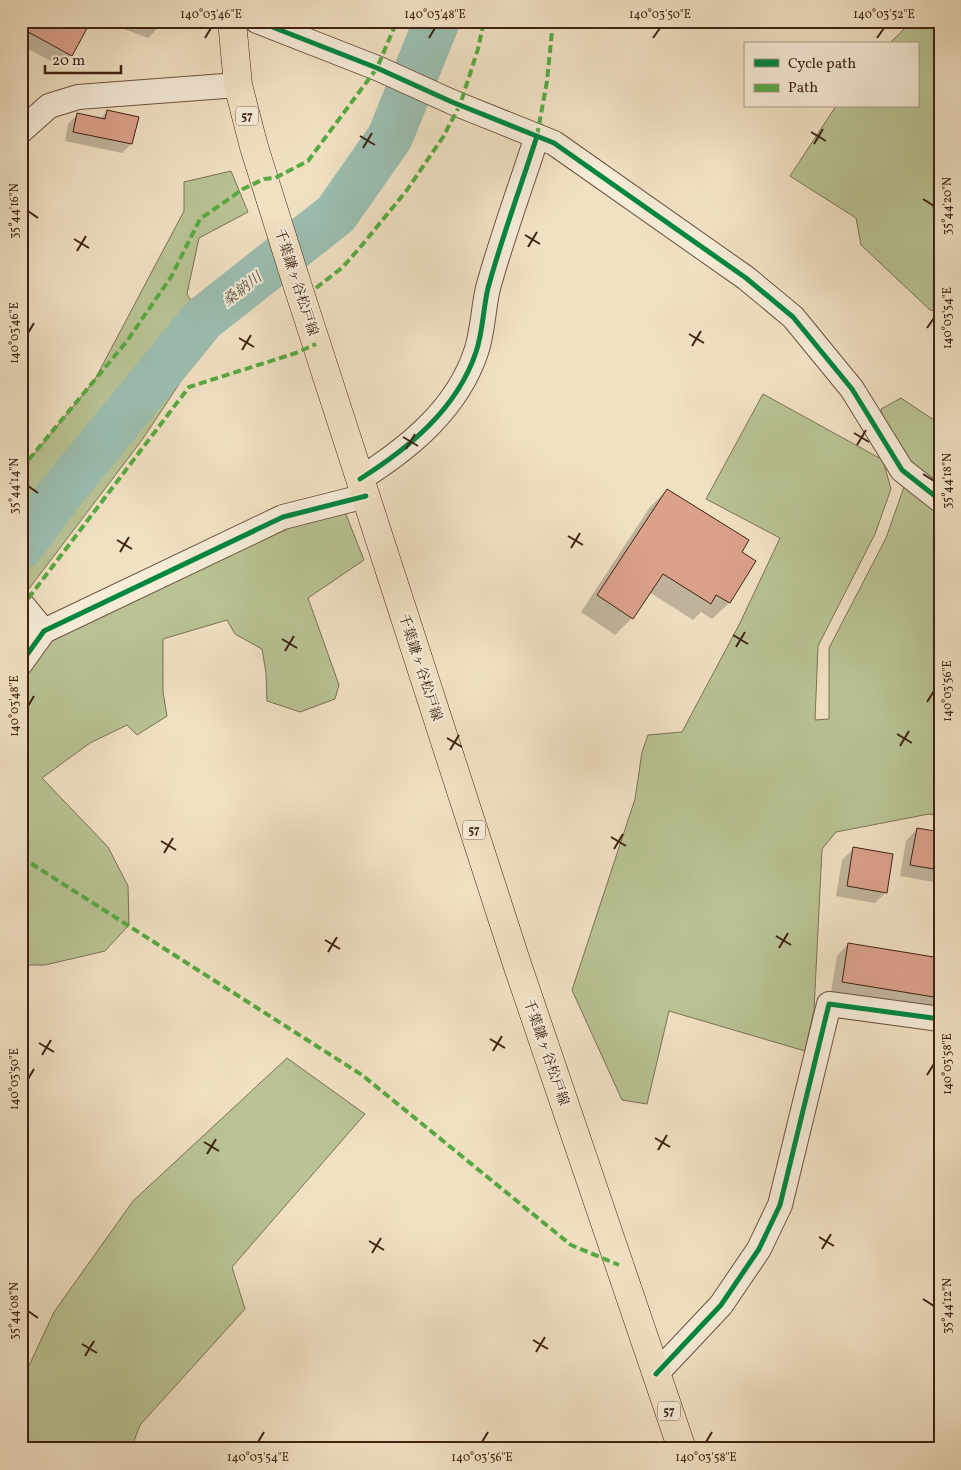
<svg xmlns="http://www.w3.org/2000/svg" width="961" height="1470" viewBox="0 0 961 1470" font-family="Vollkorn,'Noto Serif JP',serif">
<style>
.green{fill:#b9c394;stroke:#7c7253}
.shadow{fill:#0003}
.lines{fill:none;stroke-linecap:round;stroke-linejoin:round}
.river{stroke:#9bbeb0;stroke-width:46}
.building{fill:#dba18b;stroke:#3f2212}
.street-casing{stroke:#6c523e;stroke-width:26}
.primary-casing{stroke:#3f2212;stroke-width:29}
.street{stroke:#f6ecd8;stroke-width:24}
.primary{stroke:#f1e1c3;stroke-width:28}
.quiet{stroke:#56aa42;stroke-width:4;stroke-dasharray:8 4;stroke-linecap:butt}
.cycleway-casing{stroke:#f6ecd8;stroke-width:8}
.cycleway{stroke:#00873e;stroke-width:5}
.ticks{fill:none;stroke:#3f2212;stroke-width:2}
.labels{text-anchor:middle;stroke-width:4;stroke-linejoin:round;paint-order:stroke}
.shield{fill:#f6ecd8;stroke:#765f4d;stroke-width:1}
.shield-label{font-size:12px;font-weight:bold;fill:#3f2212}
.street-label{font-size:14px;fill:#3f2212;stroke:#f6ecd8}
.water-label{font-size:15px;font-style:italic;fill:#5b5141;stroke:#f6ecd8}
.neatline{fill:none;stroke:#3f2212;stroke-width:2}
.ticks-label{font-size:12px;text-anchor:middle;fill:#3f2212}
</style>
<rect width="100%" height="100%" fill="#f1e1c3"/>
<filter id="stains"><feTurbulence type="fractalNoise" baseFrequency=".004" numOctaves="4"/><feColorMatrix values="0 0 0 0 .2 0 0 0 0 .09 0 0 0 0 .02 0 0 0 .5 -.17"/></filter>
<radialGradient id="worn" r=".72"><stop offset=".6" stop-color="#630" stop-opacity="0"/><stop offset="1" stop-color="#630" stop-opacity=".3"/></radialGradient>
<path class="green" d="M 912,21 L 940,21 L 940,164 L 933,207 L 940,234 L 940,312 L 930,310 L 861,245 L 856,218 L 790,176 L 836,106 L 917,106 L 917,44 L 889,44 Z
M 231,171 L 248,212 L 199,238 L 187,294 L 203,319 L 207,342 L 142,440 L 25,594 L 21,589 L 21,470 L 94,381 L 184,211 L 184,182 Z
M 763,394 L 883,460 L 891,489 L 875,534 L 818,646 L 815,720 L 829,719 L 829,648 L 886,538 L 904,487 L 909,486 L 940,504 L 940,816 L 929,814 L 836,832 L 822,849 L 814,1010 L 805,1051 L 669,1011 L 647,1104 L 622,1100 L 572,990 L 635,799 L 642,752 L 648,735 L 682,732 L 740,623 L 780,538 L 706,499 Z
M 901,398 L 940,424 L 940,492 L 910,470 L 886,429 L 881,409 Z
M 345,512 L 364,560 L 308,598 L 339,685 L 335,699 L 300,712 L 267,701 L 266,673 L 262,649 L 235,634 L 227,620 L 163,639 L 163,692 L 167,716 L 137,735 L 127,725 L 90,743 L 42,778 L 108,847 L 128,886 L 129,925 L 105,951 L 45,965 L 21,965 L 21,674 L 47,638 L 286,522 Z
M 287,1058 L 365,1114 L 232,1267 L 245,1309 L 140,1425 L 131,1449 L 21,1449 L 21,1383 L 54,1312 L 133,1201 Z"/>
<path class="shadow" d="M 32,21 L 71,55 L 60,66 L 21,45 Z
M 120,21 L 161,21 L 159,27 L 148,38 L 119,27 Z
M 108,111 L 131,144 L 122,153 L 65,141 L 68,124 L 77,115 L 100,119 Z
M 667,490 L 740,552 L 755,561 L 729,603 L 712,619 L 701,612 L 693,620 L 649,592 L 632,618 L 615,635 L 581,612 L 650,507 Z
M 917,829 L 940,833 L 940,883 L 900,876 L 906,841 Z
M 853,849 L 886,892 L 875,903 L 836,896 L 842,860 Z
M 848,944 L 940,960 L 940,1002 L 933,1009 L 831,992 L 837,956 Z"/>
<g class="lines">
<path class="river" d="M 21,546 L 59,495 L 203,319 L 336,214 L 390,137 L 437,21"/>
</g>
<path class="building" d="M 21,21 L 91,21 L 72,56 L 21,28 Z
M 107,110 L 139,117 L 132,144 L 73,132 L 77,113 L 105,119 Z
M 667,489 L 749,540 L 742,552 L 756,561 L 730,603 L 716,595 L 711,604 L 663,574 L 633,619 L 597,595 Z
M 917,828 L 940,832 L 940,870 L 910,865 Z
M 853,847 L 893,854 L 887,893 L 847,886 Z
M 848,943 L 940,958 L 940,998 L 842,982 Z"/>
<g class="lines">
<defs>
<path id="street" d="M 257,21 L 377,68 L 452,102 L 554,143 L 746,278 L 793,317 L 852,389 L 902,470 L 940,500
M 21,131 L 49,106 L 78,97 L 238,85
M 360,479 C 409,448 457,409 476,352 C 483,332 483,309 488,288 C 502,237 521,186 537,136
M 21,603 L 44,631
M 21,663 L 44,631 L 283,517 L 366,496
M 656,1374 L 721,1305 L 759,1249 L 780,1205 L 829,1004 L 940,1019"/>
<path id="primary" d="M 232,21 L 238,85 L 254,147 L 297,284 L 517,964 L 682,1449"/>
</defs>
<use href="#street" class="street-casing"/>
<use href="#primary" class="primary-casing"/>
<use href="#street" class="street"/>
<use href="#primary" class="primary"/>
<path class="quiet" d="M 537,136 L 547,81 L 553,21
M 316,288 L 343,267 L 363,244 L 407,190 L 443,137 L 460,105 L 478,49 L 484,21
M 21,469 L 127,341 L 171,277 L 200,219 L 243,189 L 264,179 L 275,178 L 308,161 L 377,68 L 397,21
M 21,608 L 189,387 L 296,353 L 316,344
M 21,857 L 362,1075 L 571,1245 L 619,1265"/>
<defs>
<path id="cycleway" d="M 257,21 L 377,68 L 452,102 L 554,143 L 746,278 L 793,317 L 852,389 L 902,470 L 940,500
M 360,479 C 409,448 457,409 476,352 C 483,332 483,309 488,288 C 502,237 521,186 537,136
M 21,663 L 44,631 L 283,517 L 366,496
M 656,1374 L 721,1305 L 759,1249 L 780,1205 L 829,1004 L 940,1019"/>
</defs>
<use href="#cycleway" class="cycleway-casing"/>
<use href="#cycleway" class="cycleway"/>
</g>
<path class="ticks" d="M 205,38 L 211,28M 429,38 L 435,28M 653,38 L 660,28M 877,38 L 884,28M 811,132 L 826,141M 360,136 L 375,145M 814,144 L 823,129M 363,148 L 372,133M 923,199 L 934,206M 28,211 L 38,218M 525,235 L 540,244M 74,239 L 89,248M 528,247 L 537,232M 77,251 L 86,236M 927,328 L 934,318M 28,333 L 34,323M 689,334 L 704,343M 239,338 L 254,347M 692,346 L 701,331M 242,350 L 251,335M 854,433 L 869,442M 403,437 L 418,446M 857,445 L 866,430M 406,449 L 415,434M 923,474 L 934,481M 28,486 L 38,493M 568,536 L 583,545M 117,540 L 132,549M 571,548 L 580,533M 120,552 L 129,537M 733,635 L 748,644M 282,639 L 297,648M 736,647 L 745,632M 285,651 L 294,636M 927,702 L 934,691M 28,706 L 34,696M 897,734 L 912,743M 447,738 L 462,747M 900,746 L 909,731M 450,750 L 459,735M 611,837 L 626,846M 161,841 L 176,850M 614,849 L 623,834M 164,853 L 173,838M 776,936 L 791,945M 325,940 L 340,949M 779,948 L 788,933M 328,952 L 337,937M 490,1039 L 505,1048M 39,1043 L 54,1052M 493,1051 L 502,1036M 42,1055 L 51,1040M 927,1075 L 934,1064M 28,1079 L 34,1069M 655,1138 L 670,1147M 204,1142 L 219,1151M 658,1150 L 667,1135M 207,1154 L 216,1139M 819,1237 L 834,1246M 369,1241 L 384,1250M 822,1249 L 831,1234M 372,1253 L 381,1238M 923,1299 L 934,1306M 28,1311 L 38,1318M 533,1340 L 548,1349M 82,1344 L 97,1353M 536,1352 L 545,1337M 85,1356 L 94,1341M 258,1442 L 264,1432M 482,1442 L 488,1432M 706,1442 L 712,1432"/>
<g class="labels">
<g class="shield">
<rect x="236" y="106.5" width="22" height="19" rx="4"/>
<rect x="463" y="820.5" width="22" height="19" rx="4"/>
<rect x="658" y="1401.5" width="22" height="19" rx="4"/>
</g>
<g class="shield-label">
<text x="247" y="120">57</text>
<text x="474" y="834">57</text>
<text x="669" y="1415">57</text>
</g>
<g class="street-label">
<text transform="translate(297 282) rotate(72)" y="5">千葉鎌ヶ谷松戸線</text>
<text transform="translate(421 667) rotate(72)" y="5">千葉鎌ヶ谷松戸線</text>
<text transform="translate(547 1052) rotate(71)" y="5">千葉鎌ヶ谷松戸線</text>
</g>
<g class="water-label">
<text transform="translate(242 289) rotate(-38)" y="5">桑納川</text>
</g>
</g>
<rect width="961" height="1470" fill="none" stroke="#f1e1c3" stroke-width="55"/>
<rect x="744" y="42" width="175" height="65" fill="#f6ecd8" stroke="#ad9b89"/>
<rect x="754" y="59" width="25" height="8" fill="#00873e" stroke="#ad9b89"/>
<text x="788" y="68" font-size="15" fill="#3f2212">Cycle path</text>
<rect x="754" y="84" width="25" height="8" fill="#56aa42" stroke="#ad9b89"/>
<text x="788" y="92" font-size="15" fill="#3f2212">Path</text>
<path d="M45 65v8h76v-8" fill="none" stroke="#3f2212" stroke-width="2.5"/>
<text x="52" y="65" font-size="15" fill="#3f2212" stroke="#f6ecd8" stroke-width="4" paint-order="stroke">20 m</text>
<rect x="28" y="28" width="906" height="1414" class="neatline"/>
<g class="ticks-label">
<text x="211" y="18">140°03'46"E</text>
<text x="435" y="18">140°03'48"E</text>
<text x="660" y="18">140°03'50"E</text>
<text x="884" y="18">140°03'52"E</text>
<text transform="translate(947 206) rotate(-90)" y="4">35°44'20"N</text>
<text transform="translate(14 211) rotate(-90)" y="4">35°44'16"N</text>
<text transform="translate(947 318) rotate(-90)" y="4">140°03'54"E</text>
<text transform="translate(14 333) rotate(-90)" y="4">140°03'46"E</text>
<text transform="translate(947 481) rotate(-90)" y="4">35°44'18"N</text>
<text transform="translate(14 486) rotate(-90)" y="4">35°44'14"N</text>
<text transform="translate(947 691) rotate(-90)" y="4">140°03'56"E</text>
<text transform="translate(14 706) rotate(-90)" y="4">140°03'48"E</text>
<text transform="translate(947 1064) rotate(-90)" y="4">140°03'58"E</text>
<text transform="translate(14 1079) rotate(-90)" y="4">140°03'50"E</text>
<text transform="translate(947 1306) rotate(-90)" y="4">35°44'12"N</text>
<text transform="translate(14 1311) rotate(-90)" y="4">35°44'08"N</text>
<text x="258" y="1461">140°03'54"E</text>
<text x="482" y="1461">140°03'56"E</text>
<text x="706" y="1461">140°03'58"E</text>
</g>
<rect width="100%" height="100%" filter="url(#stains)"/>
<rect width="100%" height="100%" fill="url(#worn)"/>
</svg>
